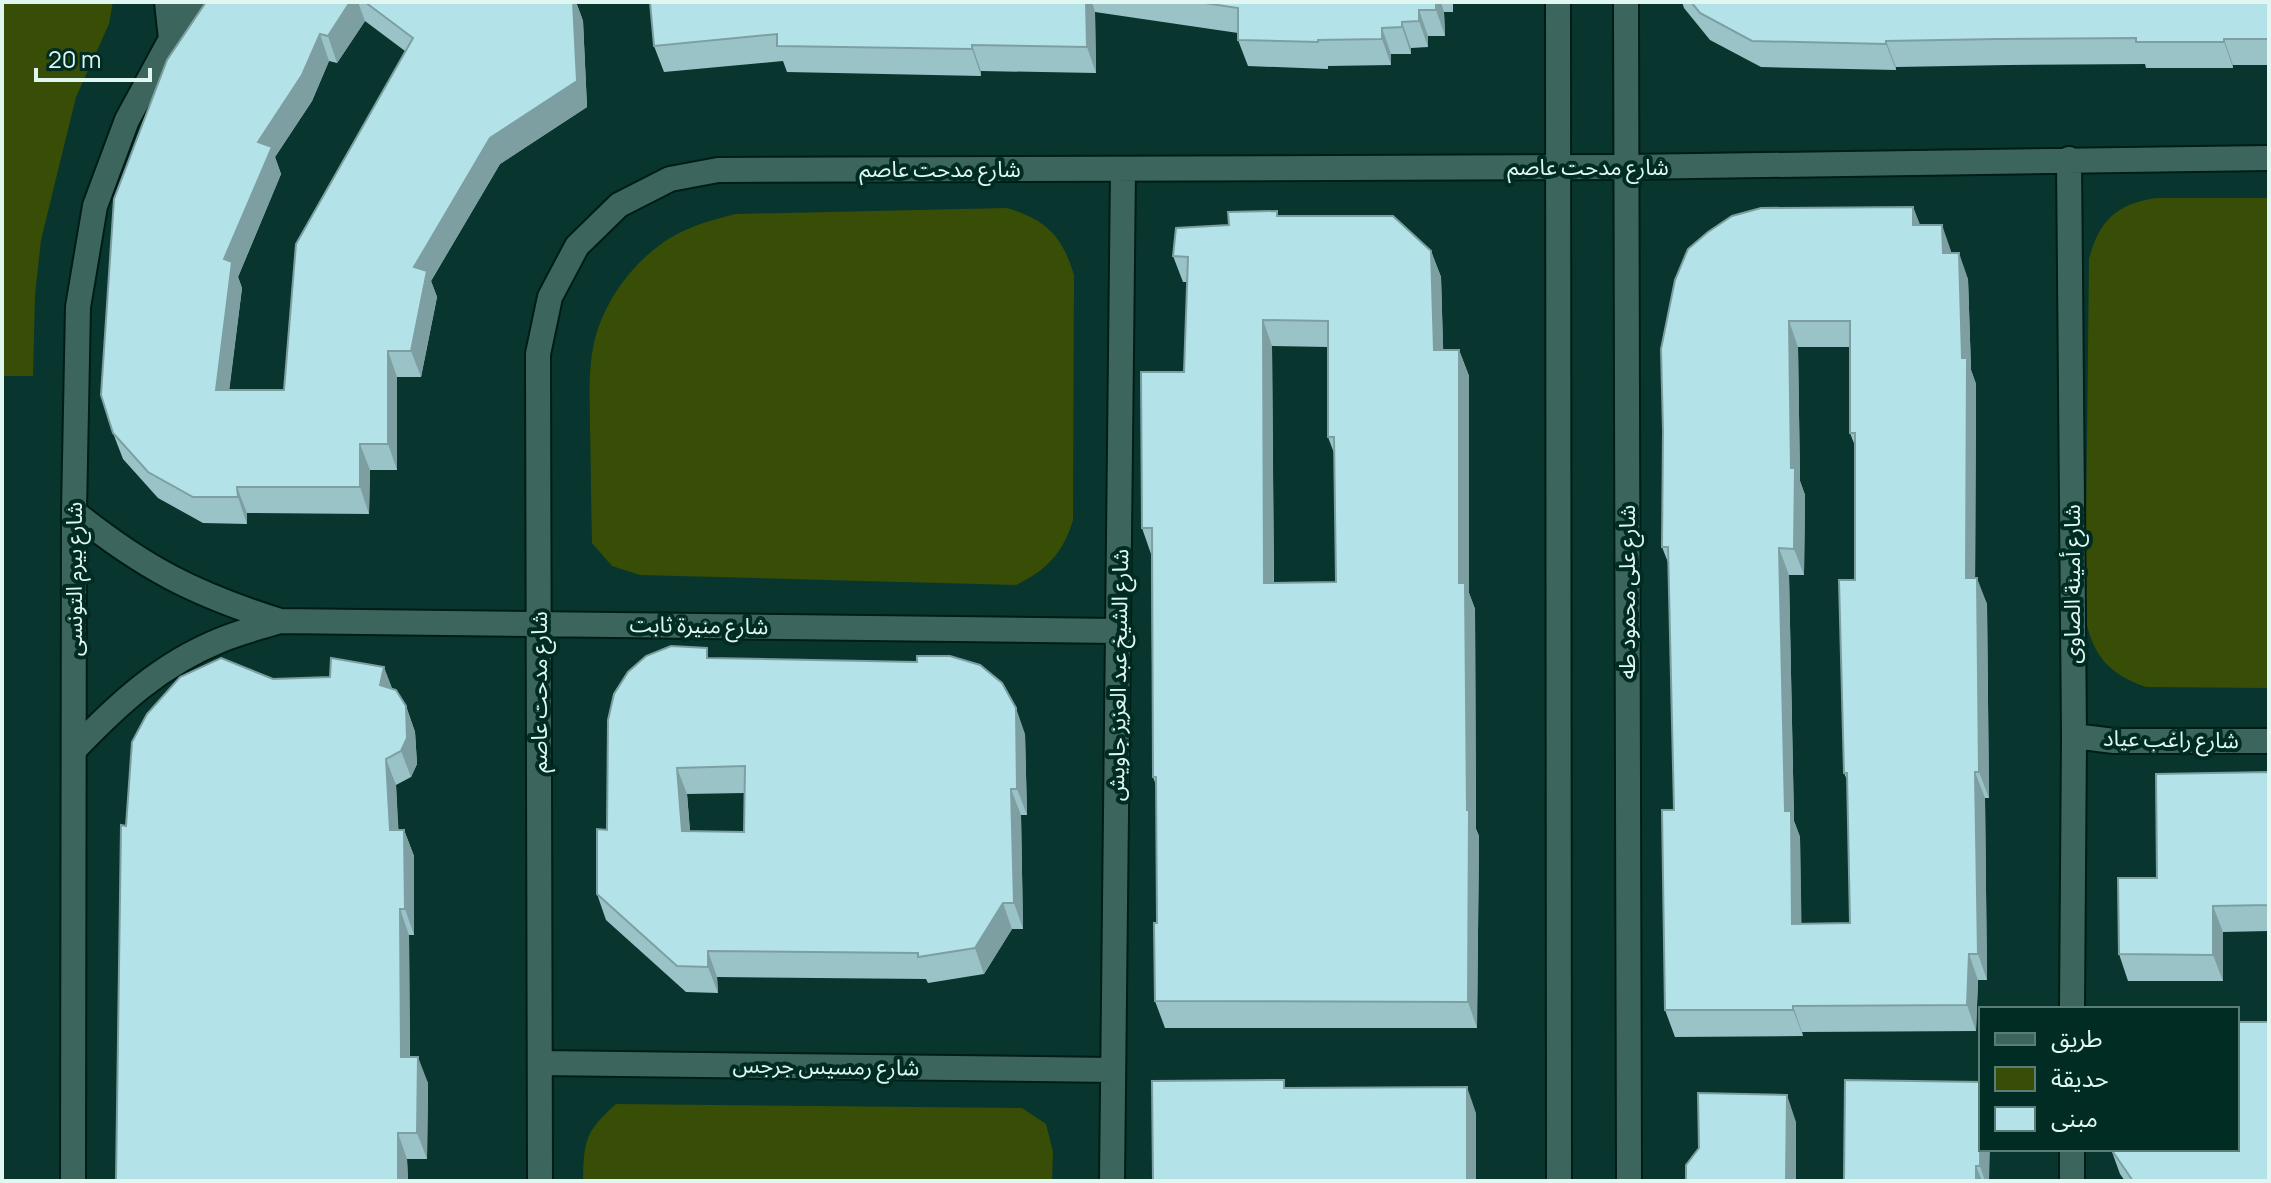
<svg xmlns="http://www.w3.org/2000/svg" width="2271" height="1183" viewBox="0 0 2271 1183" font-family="Manrope,'Noto Sans Arabic',sans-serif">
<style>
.green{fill:#384d06}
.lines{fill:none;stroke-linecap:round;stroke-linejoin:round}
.street-casing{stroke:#001c16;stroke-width:28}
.secondary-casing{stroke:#001c16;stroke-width:28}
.street{stroke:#3c665d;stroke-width:24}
.secondary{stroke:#3c665d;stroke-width:24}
.wall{fill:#9ac3c8;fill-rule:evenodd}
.shaded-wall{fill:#7d9fa2}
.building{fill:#b3e3e8;stroke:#7d9fa2;stroke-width:2;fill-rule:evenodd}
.labels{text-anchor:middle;stroke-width:8;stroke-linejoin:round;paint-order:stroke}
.street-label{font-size:22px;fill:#e0f7f1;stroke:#002c24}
</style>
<rect width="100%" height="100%" fill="#08362e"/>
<path class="green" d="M 2,2 L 113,2 L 109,24 L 76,97 L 41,240 L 35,295 L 33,376 L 4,376 Z
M 2156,198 L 2269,198 L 2269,688 L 2146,687 C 2108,674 2092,654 2085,616 L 2089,259 C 2099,221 2116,204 2156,198 Z
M 1007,208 C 1046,220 1062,235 1074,275 L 1073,520 C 1063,553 1047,570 1016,585 L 640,575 L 612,566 L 592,543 C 591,505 591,466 590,427 C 590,401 588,374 593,348 C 601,304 634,259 672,237 C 692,225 713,220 735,214 Z
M 616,1104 L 1022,1108 L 1046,1124 L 1053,1152 L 1052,1181 L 583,1181 C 584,1140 585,1132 616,1104 Z"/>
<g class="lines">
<defs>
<path id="street" d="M 2069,159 L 2074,736 L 2072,1009
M 74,512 C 144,568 194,594 280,621 L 1118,631
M 2074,736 L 2114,741 L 2269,741
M 74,750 C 118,704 161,664 221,640 C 240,632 261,627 280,621
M 540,1063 L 1113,1070
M 2072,1149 L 2072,1181
M 540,1181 L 538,354 L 550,297 L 577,246 L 619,205 L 670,179 L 718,170 L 1627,167 L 2269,158
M 1112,1181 L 1123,169"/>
<path id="secondary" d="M 167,2 L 171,39
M 1558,2 L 1559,1181
M 1626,2 L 1629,1181
M 73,1181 L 74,512 L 78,307 L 95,206 L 127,120 L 171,39 L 195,2"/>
</defs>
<use href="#street" class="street-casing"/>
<use href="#secondary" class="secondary-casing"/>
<use href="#street" class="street"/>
<use href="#secondary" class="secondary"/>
</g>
<path class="wall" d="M 206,2 L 576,2 L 583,21 L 587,107 L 500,164 L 431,281 L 437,297 L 421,377 L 397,377 L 397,470 L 370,470 L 369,514 L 247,513 L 247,524 L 203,523 L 158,498 L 123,459 L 113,433 ZM 365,21 L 405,51 L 284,390 L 229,390 L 242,288 L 238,277 L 281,174 L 275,157 L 312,101 L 329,61 L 337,63 Z
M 650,2 L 1453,2 L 1453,12 L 1444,12 L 1445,36 L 1428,36 L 1428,47 L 1411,48 L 1411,54 L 1391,54 L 1391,65 L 1328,66 L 1328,69 L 1248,66 L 1238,40 L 1238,33 L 1095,12 L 1096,73 L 981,71 L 981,76 L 787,72 L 783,61 L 664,72 L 654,46 Z
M 1682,2 L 2269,2 L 2269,65 L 2233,65 L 2233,68 L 2146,68 L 2145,64 L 2008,65 L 1896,67 L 1896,70 L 1761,67 L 1710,40 L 1684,8 Z
M 1913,207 L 1920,225 L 1951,251 L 1951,253 L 1968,279 L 1971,370 L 1976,384 L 1975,578 L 1987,604 L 1989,798 L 1985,798 L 1987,980 L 1978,980 L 1976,1031 L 1802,1032 L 1803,1036 L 1675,1037 L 1665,1010 L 1674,810 L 1669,565 L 1662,547 L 1708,232 ZM 1798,347 L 1850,347 L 1850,433 L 1855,446 L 1855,580 L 1844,773 L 1848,782 L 1850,923 L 1801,924 L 1800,837 L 1794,821 L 1789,575 L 1804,575 L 1805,495 L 1800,481 Z
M 1278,216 L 1431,251 L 1441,277 L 1443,350 L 1459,350 L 1469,376 L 1469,593 L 1475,609 L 1476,829 L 1479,836 L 1477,1028 L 1165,1028 L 1155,1001 L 1157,923 L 1156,785 L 1153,777 L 1151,554 L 1142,528 L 1184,372 L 1187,282 L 1183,282 L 1173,256 L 1229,225 ZM 1272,346 L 1328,347 L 1328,437 L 1334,453 L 1336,582 L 1274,582 Z
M 711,658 L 1025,734 L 1027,815 L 1021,815 L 1023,929 L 1012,929 L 984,974 L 928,983 L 926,979 L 717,977 L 718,993 L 686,992 L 606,920 L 597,894 L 607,830 ZM 744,793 L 744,832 L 690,831 L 687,794 Z
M 273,679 L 392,689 L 406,706 L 415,732 L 417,764 L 411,777 L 396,785 L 398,830 L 404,830 L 414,856 L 414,935 L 409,935 L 410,1057 L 428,1083 L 427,1159 L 407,1159 L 408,1181 L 116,1181 L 126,826 Z
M 2269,772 L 2269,931 L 2223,932 L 2223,981 L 2128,981 L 2119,954 L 2157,878 Z
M 1981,1082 L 1989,1181 L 1844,1181 Z
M 2111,1149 L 2269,1181 L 2125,1181 L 2120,1174 Z"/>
<path class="shaded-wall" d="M 350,2 L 358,2 L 365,21 L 337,63 L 328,36 Z
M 573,2 L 576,2 L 583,21 L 587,107 L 500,164 L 431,281 L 437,297 L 421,377 L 411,351 L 414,267 L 490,138 Z
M 1086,2 L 1092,2 L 1095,12 L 1096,73 L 1087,47 Z
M 1436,2 L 1441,2 L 1444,12 L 1445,36 L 1436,10 Z
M 1419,10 L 1428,36 L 1428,47 L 1419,21 Z
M 1402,22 L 1411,48 L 1411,54 L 1402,27 Z
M 1382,28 L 1391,54 L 1391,65 L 1382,39 Z
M 320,34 L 329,61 L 312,101 L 275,157 L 281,174 L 238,277 L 242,288 L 226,417 L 216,390 L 224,259 L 258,142 Z
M 2224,39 L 2233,65 L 2233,68 L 2224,42 Z
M 1886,41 L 1896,67 L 1896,70 L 1886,44 Z
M 972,45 L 981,71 L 981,76 L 972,49 Z
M 1913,207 L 1923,233 L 1913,225 Z
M 1942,225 L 1951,251 L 1952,280 L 1943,253 Z
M 1431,251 L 1441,277 L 1444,376 L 1434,350 Z
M 1959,253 L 1968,279 L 1971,370 L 1976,384 L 1975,604 L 1966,578 L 1962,358 Z
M 1263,320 L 1272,346 L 1274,609 L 1264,583 Z
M 1789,321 L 1798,347 L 1800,481 L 1805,495 L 1804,575 L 1794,549 L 1791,468 Z
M 1459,350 L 1469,376 L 1469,593 L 1475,609 L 1476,829 L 1479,836 L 1477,1028 L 1468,1002 L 1467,810 L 1459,583 Z
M 388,351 L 397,377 L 397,470 L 388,444 Z
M 360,444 L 370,470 L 369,514 L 360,487 Z
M 237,487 L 247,513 L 247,524 L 238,497 Z
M 1779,548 L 1789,575 L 1794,821 L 1800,837 L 1802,950 L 1792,924 L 1785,811 Z
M 1977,578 L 1987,604 L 1989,798 L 1979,772 Z
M 384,667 L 394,693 L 380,685 Z
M 406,706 L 415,732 L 417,764 L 411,777 L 401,751 Z
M 1016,708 L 1025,734 L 1027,815 L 1017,789 Z
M 386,759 L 396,785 L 400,856 L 390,830 Z
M 677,768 L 687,794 L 692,857 L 682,831 Z
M 1975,772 L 1985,798 L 1987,980 L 1978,954 Z
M 1011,789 L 1021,815 L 1023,929 L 1014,903 Z
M 404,830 L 414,856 L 414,935 L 405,909 Z
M 1003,903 L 1012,929 L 984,974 L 975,948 Z
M 2213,906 L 2223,932 L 2223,981 L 2213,955 Z
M 400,909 L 409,935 L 410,1083 L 401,1057 Z
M 708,951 L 717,977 L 718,993 L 708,967 Z
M 1969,954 L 1978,980 L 1976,1031 L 1967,1005 Z
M 1793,1006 L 1802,1032 L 1803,1036 L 1793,1010 Z
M 418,1057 L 428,1083 L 427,1159 L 417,1133 Z
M 1981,1082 L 1981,1149 L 1990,1149 L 1989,1181 L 1985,1181 L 1980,1166 Z
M 1467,1087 L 1476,1113 L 1476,1181 L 1467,1181 Z
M 1787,1095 L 1796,1122 L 1796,1181 L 1786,1181 Z
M 398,1133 L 407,1159 L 408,1181 L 398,1181 Z
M 1976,1166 L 1982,1181 L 1976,1181 Z"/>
<path class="building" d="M 206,2 L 350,2 L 328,36 L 320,34 L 302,75 L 258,142 L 272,147 L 224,259 L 232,262 L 216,390 L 284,390 L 296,244 L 413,38 L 365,2 L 573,2 L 577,81 L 490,138 L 414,267 L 427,271 L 411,351 L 388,351 L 388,444 L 360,444 L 360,487 L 237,487 L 238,497 L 193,497 L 148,472 L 113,433 L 101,395 L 114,199 L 167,60 Z
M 650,2 L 1086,2 L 1087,47 L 972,45 L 972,49 L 777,46 L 777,34 L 654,46 Z
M 1198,2 L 1436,2 L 1436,10 L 1419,10 L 1419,21 L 1402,22 L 1402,27 L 1382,28 L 1382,39 L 1318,40 L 1318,42 L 1238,40 L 1238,8 Z
M 1691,2 L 2269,2 L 2269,39 L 2224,39 L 2224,42 L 2136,42 L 2136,38 L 1998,39 L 1886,41 L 1886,44 L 1752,41 L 1700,13 Z
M 1913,207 L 1913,225 L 1942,225 L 1943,253 L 1959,253 L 1962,358 L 1967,358 L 1966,578 L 1977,578 L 1979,772 L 1975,772 L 1978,954 L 1969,954 L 1967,1005 L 1793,1006 L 1793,1010 L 1665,1010 L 1662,810 L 1674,810 L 1668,547 L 1662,547 L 1663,431 L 1661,349 L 1675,280 L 1688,249 L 1708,232 L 1732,216 L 1761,208 ZM 1789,321 L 1850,321 L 1850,433 L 1855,433 L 1855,580 L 1839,580 L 1844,773 L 1847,773 L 1850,923 L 1792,924 L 1791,811 L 1785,811 L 1779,548 L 1794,549 L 1795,468 L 1791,468 Z
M 1277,211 L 1277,216 L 1393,216 L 1431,251 L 1434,350 L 1459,350 L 1459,583 L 1465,583 L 1467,810 L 1469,810 L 1468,1002 L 1155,1001 L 1154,923 L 1157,923 L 1156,777 L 1153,777 L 1152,528 L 1142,528 L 1141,372 L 1184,372 L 1188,257 L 1173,256 L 1176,228 L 1229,225 L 1228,212 ZM 1263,320 L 1328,321 L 1328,437 L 1334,437 L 1336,582 L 1264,583 Z
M 671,646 L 707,648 L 707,658 L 917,662 L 917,656 L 950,656 L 980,665 L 1002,683 L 1016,708 L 1017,789 L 1011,789 L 1014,903 L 1003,903 L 975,948 L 918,957 L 918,953 L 708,951 L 708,967 L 677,966 L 597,894 L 597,829 L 607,830 L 608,720 L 614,694 L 628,672 L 646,656 ZM 745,766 L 744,832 L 682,831 L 677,768 Z
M 221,658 L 273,679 L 330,677 L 331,658 L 384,667 L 380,685 L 396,690 L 406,706 L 407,738 L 401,751 L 386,759 L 390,830 L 404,830 L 405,909 L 400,909 L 401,1057 L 418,1057 L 417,1133 L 398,1133 L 398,1181 L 116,1181 L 121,825 L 126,826 L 132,742 L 147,714 L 180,677 Z
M 2269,772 L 2269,905 L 2213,906 L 2213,955 L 2119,954 L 2118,878 L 2157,878 L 2156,774 Z
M 2237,1022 L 2269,1022 L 2269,1181 L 2133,1181 L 2111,1149 L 2237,1149 Z
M 1284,1080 L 1284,1088 L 1467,1087 L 1467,1181 L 1153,1181 L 1152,1081 Z
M 1845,1080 L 1981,1082 L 1980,1166 L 1976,1166 L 1976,1181 L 1844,1181 Z
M 1698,1093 L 1787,1095 L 1786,1181 L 1686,1181 L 1686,1165 L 1699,1148 Z"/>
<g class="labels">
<g class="street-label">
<text x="1588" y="175">شارع مدحت عاصم</text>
<text x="940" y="177">شارع مدحت عاصم</text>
<text transform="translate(74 579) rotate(-90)" y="8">شارع بيرم التونسى</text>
<text transform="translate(2072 584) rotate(-90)" y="8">شارع أمينة الصاوى</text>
<text transform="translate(1627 592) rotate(-90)" y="8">شارع على محمود طه</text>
<text transform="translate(699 625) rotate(1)" y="8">شارع منيرة ثابت</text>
<text transform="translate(1118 675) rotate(-89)" y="8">شارع الشيخ عبد العزيز جاويش</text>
<text transform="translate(539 692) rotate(-90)" y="8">شارع مدحت عاصم</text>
<text transform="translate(2171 739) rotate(1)" y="8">شارع راغب عياد</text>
<text transform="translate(826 1066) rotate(1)" y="8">شارع رمسيس جرجس</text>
</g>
</g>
<rect width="2271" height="1183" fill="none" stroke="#e0f7f1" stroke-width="8"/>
<rect x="1979" y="1007" width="260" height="144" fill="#002c24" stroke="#5a7d76" stroke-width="2"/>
<rect x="1995" y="1033" width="40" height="12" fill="#3c665d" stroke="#5a7d76" stroke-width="2"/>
<text x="2051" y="1047" font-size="24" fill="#e0f7f1">طريق</text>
<rect x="1995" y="1067" width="40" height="24" fill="#384d06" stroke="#5a7d76" stroke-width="2"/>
<text x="2051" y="1087" font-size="24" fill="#e0f7f1">حديقة</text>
<rect x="1995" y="1107" width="40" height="24" fill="#b3e3e8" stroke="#5a7d76" stroke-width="2"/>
<text x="2051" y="1127" font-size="24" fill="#e0f7f1">مبنى</text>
<path d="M36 68v12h114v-12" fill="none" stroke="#e0f7f1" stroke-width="4"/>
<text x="48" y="68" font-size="24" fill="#e0f7f1" stroke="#002c24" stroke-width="6" paint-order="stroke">20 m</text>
</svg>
